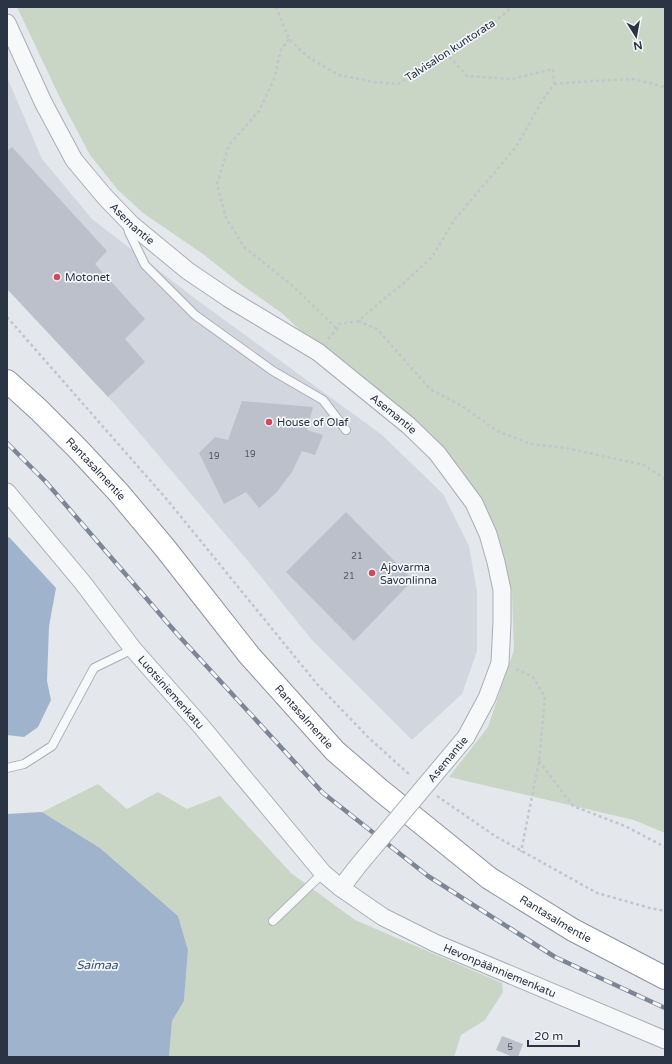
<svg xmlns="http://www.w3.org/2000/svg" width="672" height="1064" viewBox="0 0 672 1064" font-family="'Varela Round',sans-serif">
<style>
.built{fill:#d2d6de}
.green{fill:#c9d6c5}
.water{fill:#9fb4cc}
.building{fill:#bbc0ca}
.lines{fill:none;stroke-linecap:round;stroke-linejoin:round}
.lane-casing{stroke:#a9aeb7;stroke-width:10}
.street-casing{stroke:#a9aeb7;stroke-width:19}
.highway-casing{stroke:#8b94a3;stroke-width:24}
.path{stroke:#c2c5cb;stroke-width:2.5;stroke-dasharray:3 3;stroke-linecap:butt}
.lane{stroke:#f7f8fa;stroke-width:8}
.street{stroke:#f7f8fa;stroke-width:17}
.highway{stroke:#fff;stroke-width:22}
.rail-casing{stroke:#7d8696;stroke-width:4.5}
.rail{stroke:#f4f6f9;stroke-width:3;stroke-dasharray:9;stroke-linecap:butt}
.street-bridge-casing{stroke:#a9aeb7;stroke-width:19;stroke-linecap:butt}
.street-bridge{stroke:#f7f8fa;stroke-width:17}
.poi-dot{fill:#d1495b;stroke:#f4f6f9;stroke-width:1.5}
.labels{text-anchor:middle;stroke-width:3.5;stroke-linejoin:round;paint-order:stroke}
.number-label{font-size:9px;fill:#4f5766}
.street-label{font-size:11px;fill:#2b3445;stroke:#f4f6f9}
.poi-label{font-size:11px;fill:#2b3445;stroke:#f4f6f9;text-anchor:start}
.water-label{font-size:12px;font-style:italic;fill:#34527a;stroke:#f4f6f9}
</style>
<rect width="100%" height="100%" fill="#e4e7ec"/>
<path class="built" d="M 7,77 L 42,159 L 92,219 L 197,300 L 382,435 L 443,494 L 469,546 L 477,592 L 477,651 L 462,694 L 412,740 L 312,640 L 253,567 L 120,410 L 7,286 Z"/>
<path class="green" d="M 17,7 L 665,7 L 665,833 L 634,820 L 449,777 L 488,727 L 514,650 L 512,591 L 497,538 L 481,502 L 283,314 L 242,285 L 203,254 L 143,213 L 118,190 L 90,155 L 62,102 Z
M 98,784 L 127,809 L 158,792 L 187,809 L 220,796 L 291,873 L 355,920 L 502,983 L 503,992 L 485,1020 L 461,1035 L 454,1057 L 169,1057 L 172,1021 L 184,1001 L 188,950 L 178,916 L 100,848 L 42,812 Z"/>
<path class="water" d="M 9,537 L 56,588 L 49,626 L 47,681 L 51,700 L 38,727 L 24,737 L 7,735 L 7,538 Z
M 42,812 L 100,848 L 178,916 L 188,950 L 184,1001 L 172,1021 L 169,1057 L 7,1057 L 7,814 Z"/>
<path class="building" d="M 12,147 L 107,251 L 95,264 L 145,319 L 125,339 L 145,362 L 108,397 L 7,289 L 7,151 Z
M 242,401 L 313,407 L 307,430 L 323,435 L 315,455 L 302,451 L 292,472 L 276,493 L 259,508 L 246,492 L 224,504 L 199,453 L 215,437 L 228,440 Z
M 346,512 L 413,580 L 354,641 L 286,572 Z
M 502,1036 L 523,1044 L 518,1057 L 513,1057 L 496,1050 Z"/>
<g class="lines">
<defs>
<path id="lane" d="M 131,225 L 128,228 L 129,232 L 145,265 L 195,315 L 273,371 L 323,400 L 346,430
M 7,768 L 24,764 L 52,746 L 94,668 L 133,649
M 273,921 L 323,873"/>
<g id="street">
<path id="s1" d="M 7,23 L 43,102 L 74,160 L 105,197 L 131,224 L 188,271 L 228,298 L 318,352 L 408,425 L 437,453 L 474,503 L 488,534 L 496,562 L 502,590 L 502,622 L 500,663 L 487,698 L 466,737"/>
<path id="s2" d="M 7,492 L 83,583 L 133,649 L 201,726 L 323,873 L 341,888 L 383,917 L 435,943 L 665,1040"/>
<path d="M 341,888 L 357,867"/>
</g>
<g id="highway">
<path id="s3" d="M 7,381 L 39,410 L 77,448 L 119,493 L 165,548 L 249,655 L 335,751 L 379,789 L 489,878 L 573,930 L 665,978"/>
</g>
</defs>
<use href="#lane" class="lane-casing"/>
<use href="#street" class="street-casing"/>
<use href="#highway" class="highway-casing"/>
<path class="path" d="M 276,7 L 289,39 L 308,57 L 339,75 L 374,82 L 398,84 L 490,26 L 512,7
M 289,39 L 281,50 L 274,79 L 259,111 L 229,145 L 217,184 L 226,218 L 244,247 L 294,287 L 337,329
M 554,84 L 593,81 L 634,79 L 665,87
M 7,317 L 169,502 L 317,684 L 369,738 L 411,776
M 358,321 L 377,329 L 430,389 L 462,406 L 497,431 L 531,444 L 566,448 L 644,465 L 665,479
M 328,339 L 337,329 L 339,324 L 358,321 L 385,298 L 403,284 L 432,257 L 455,219 L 516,147 L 542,101 L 554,84 L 553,69 L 512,79 L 467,76 L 447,54
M 516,669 L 533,677 L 545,697 L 539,761 L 521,852
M 539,761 L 573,806 L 625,826 L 665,847
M 437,796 L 495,836 L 597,893 L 650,908 L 665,911"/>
<use href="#lane" class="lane"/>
<use href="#street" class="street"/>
<use href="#highway" class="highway"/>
<defs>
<path id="rail" d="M 7,443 L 46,482 L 178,635 L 323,793 L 428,876 L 555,957 L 665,1008"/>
</defs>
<use href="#rail" class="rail-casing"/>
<use href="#rail" class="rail"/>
<defs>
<g id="street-bridge">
<path id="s4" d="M 357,867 L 466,737"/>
</g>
</defs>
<use href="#street-bridge" class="street-bridge-casing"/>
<use href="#street-bridge" class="street-bridge"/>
</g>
<g class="poi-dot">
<circle cx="57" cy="277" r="4"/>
<circle cx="269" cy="422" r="4"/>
<circle cx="372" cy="573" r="4"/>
</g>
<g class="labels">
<g class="number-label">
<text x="250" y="457">19</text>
<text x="214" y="459">19</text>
<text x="357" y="559">21</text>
<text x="349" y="579">21</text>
<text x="510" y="1050">5</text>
</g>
<g class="street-label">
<text transform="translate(450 50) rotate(-33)" y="4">Talvisalon kuntorata</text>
<text dy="4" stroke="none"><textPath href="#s1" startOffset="239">Asemantie</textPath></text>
<text dy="4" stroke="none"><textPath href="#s1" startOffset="563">Asemantie</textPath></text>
<text dy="4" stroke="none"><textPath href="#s3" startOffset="125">Rantasalmentie</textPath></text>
<text dy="4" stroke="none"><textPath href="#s2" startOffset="259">Luotsiniemenkatu</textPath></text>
<text dy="4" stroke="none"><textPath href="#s3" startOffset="449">Rantasalmentie</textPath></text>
<text dy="4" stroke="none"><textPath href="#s4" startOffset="141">Asemantie</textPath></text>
<text dy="4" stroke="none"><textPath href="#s3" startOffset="773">Rantasalmentie</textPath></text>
<text dy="4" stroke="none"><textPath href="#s2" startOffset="698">Hevonpäänniemenkatu</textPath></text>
</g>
<g class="poi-label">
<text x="65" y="281">Motonet</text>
<text x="277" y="426">House of Olaf</text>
<text x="380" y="571">Ajovarma<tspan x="380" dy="13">Savonlinna</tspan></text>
</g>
<g class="water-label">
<text x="97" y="969">Saimaa</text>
</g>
</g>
<rect width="672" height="1064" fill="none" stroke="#2b3445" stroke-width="16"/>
<g transform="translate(636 36) rotate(169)" stroke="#f4f6f9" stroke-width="3" paint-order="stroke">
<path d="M0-3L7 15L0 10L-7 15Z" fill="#2b3445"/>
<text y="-6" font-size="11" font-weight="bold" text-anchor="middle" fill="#2b3445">N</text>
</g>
<path d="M528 1040v6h51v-6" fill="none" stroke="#2b3445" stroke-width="2"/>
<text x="534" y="1040" font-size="12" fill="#2b3445" stroke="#f4f6f9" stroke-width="3" paint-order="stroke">20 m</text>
</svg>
